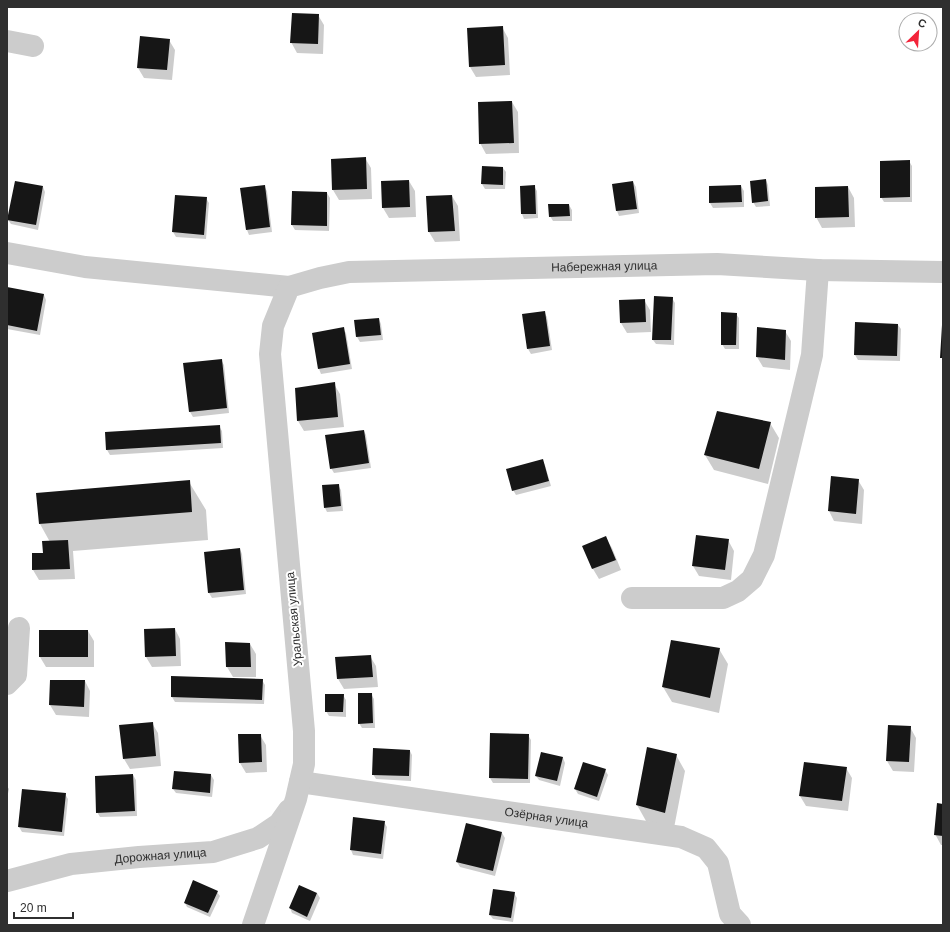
<svg xmlns="http://www.w3.org/2000/svg" width="950" height="932" viewBox="0 0 950 932" font-family="Helvetica,sans-serif">
<style>
.shadow{fill:#0003}
.building{fill:#161616}
.lines{fill:none;stroke-linecap:round;stroke-linejoin:round}
.minor{stroke:#ccc;stroke-width:22}
.labels{text-anchor:middle;stroke-width:4;stroke-linejoin:round;paint-order:stroke}
.street-label{font-size:12px;fill:#2f2f2f;stroke:#fff}
</style>
<rect width="100%" height="100%" fill="#fff"/>
<path class="shadow" d="M 318,15 L 324,25 L 323,54 L 297,53 L 291,42 Z
M 502,27 L 508,38 L 510,75 L 476,77 L 470,67 Z
M 169,40 L 175,50 L 172,80 L 144,78 L 138,68 Z
M 512,102 L 518,112 L 519,153 L 486,154 L 480,143 Z
M 365,158 L 371,168 L 372,199 L 339,200 L 333,190 L 332,160 Z
M 909,161 L 912,166 L 912,202 L 884,202 L 881,197 Z
M 483,167 L 503,168 L 506,172 L 505,189 L 485,189 L 482,184 Z
M 766,180 L 768,185 L 770,206 L 756,207 L 753,202 Z
M 409,181 L 415,191 L 416,217 L 389,218 L 383,208 L 382,182 Z
M 633,182 L 636,187 L 639,213 L 619,216 L 617,211 L 613,185 Z
M 264,186 L 267,191 L 272,232 L 249,235 L 247,230 L 241,189 Z
M 534,186 L 537,191 L 538,218 L 524,219 L 522,214 L 521,187 Z
M 741,186 L 744,191 L 744,207 L 713,208 L 710,203 Z
M 43,187 L 45,192 L 38,230 L 11,224 L 8,220 Z
M 848,187 L 854,198 L 855,227 L 822,228 L 816,217 Z
M 327,193 L 330,198 L 329,231 L 295,230 L 292,225 Z
M 452,196 L 458,206 L 460,241 L 435,242 L 429,232 Z
M 206,198 L 209,203 L 206,239 L 176,237 L 173,232 Z
M 569,205 L 572,210 L 572,221 L 553,221 L 550,216 Z
M 7,288 L 44,295 L 46,300 L 40,335 L 7,329 Z
M 672,298 L 675,303 L 674,345 L 656,344 L 653,340 Z
M 644,300 L 650,310 L 651,332 L 627,333 L 621,323 Z
M 544,312 L 547,317 L 552,350 L 531,354 L 528,349 Z
M 736,314 L 739,318 L 739,349 L 725,349 L 722,344 Z
M 379,319 L 381,324 L 383,340 L 360,342 L 357,337 L 356,321 Z
M 898,325 L 901,329 L 900,361 L 858,360 L 855,355 Z
M 343,329 L 346,333 L 352,369 L 321,374 L 319,369 L 313,334 Z
M 785,331 L 791,341 L 790,370 L 763,367 L 757,357 Z
M 221,360 L 224,365 L 229,413 L 193,417 L 190,412 L 185,364 Z
M 334,384 L 340,394 L 344,427 L 304,431 L 298,421 Z
M 770,423 L 779,438 L 768,484 L 714,470 L 705,455 Z
M 219,426 L 222,431 L 223,448 L 110,455 L 107,450 L 106,433 Z
M 364,431 L 366,435 L 371,468 L 334,473 L 331,468 Z
M 542,460 L 545,465 L 551,486 L 516,495 L 513,490 Z
M 858,480 L 864,490 L 862,524 L 834,521 L 829,511 Z
M 189,482 L 206,510 L 208,540 L 73,551 L 75,579 L 39,580 L 33,570 L 33,554 L 44,554 L 50,542 L 40,524 Z
M 338,485 L 341,490 L 343,511 L 327,512 L 325,508 Z
M 606,538 L 612,548 L 621,570 L 599,579 L 593,569 L 584,547 Z
M 728,540 L 734,551 L 731,580 L 699,576 L 693,566 Z
M 240,549 L 242,554 L 246,594 L 212,598 L 209,593 Z
M 175,629 L 180,639 L 181,666 L 152,667 L 146,657 Z
M 88,631 L 94,641 L 94,667 L 46,667 L 40,657 Z
M 250,644 L 256,654 L 256,677 L 233,677 L 227,667 Z
M 719,649 L 728,664 L 719,713 L 672,702 L 663,687 Z
M 370,656 L 376,666 L 378,687 L 344,689 L 338,679 L 336,658 Z
M 262,680 L 265,685 L 264,704 L 175,702 L 172,697 Z
M 85,681 L 90,691 L 89,717 L 56,715 L 50,705 Z
M 371,694 L 374,699 L 375,728 L 362,728 L 359,723 Z
M 343,695 L 346,700 L 346,717 L 329,716 L 326,711 Z
M 152,723 L 158,733 L 161,766 L 130,769 L 124,759 Z
M 910,727 L 916,738 L 914,772 L 893,771 L 887,761 Z
M 260,735 L 266,745 L 267,772 L 246,773 L 240,763 Z
M 528,735 L 531,740 L 530,783 L 493,783 L 490,778 Z
M 410,751 L 412,755 L 411,781 L 376,779 L 373,774 Z
M 676,755 L 685,771 L 674,828 L 646,821 L 637,805 Z
M 563,758 L 565,763 L 560,786 L 539,780 L 536,776 Z
M 846,768 L 852,778 L 848,811 L 806,806 L 800,796 Z
M 605,770 L 608,775 L 599,801 L 578,794 L 575,789 Z
M 133,775 L 136,780 L 137,816 L 100,817 L 97,812 Z
M 211,775 L 214,780 L 212,797 L 176,793 L 173,789 Z
M 7,786 L 9,789 L 7,798 Z
M 65,794 L 68,799 L 64,836 L 22,832 L 19,827 Z
M 943,805 L 943,845 L 941,845 L 935,834 Z
M 354,818 L 384,822 L 387,827 L 383,859 L 353,855 L 351,850 Z
M 502,833 L 505,838 L 495,876 L 460,867 L 457,862 Z
M 217,892 L 220,896 L 210,917 L 187,907 L 185,903 Z
M 317,893 L 320,898 L 310,921 L 292,913 L 290,908 Z
M 514,893 L 517,898 L 513,922 L 493,919 L 490,915 Z"/>
<path class="building" d="M 292,13 L 319,14 L 318,44 L 290,43 Z
M 503,26 L 505,65 L 469,67 L 467,28 Z
M 140,36 L 170,39 L 167,70 L 137,68 Z
M 512,101 L 514,143 L 479,144 L 478,102 Z
M 366,157 L 367,189 L 332,190 L 331,159 Z
M 910,160 L 910,197 L 880,198 L 880,161 Z
M 482,166 L 503,167 L 503,185 L 481,184 Z
M 766,179 L 768,201 L 752,203 L 750,181 Z
M 409,180 L 410,207 L 382,208 L 381,181 Z
M 15,181 L 43,186 L 36,225 L 7,220 Z
M 633,181 L 637,209 L 616,211 L 612,184 Z
M 265,185 L 270,227 L 246,230 L 240,188 Z
M 535,185 L 536,214 L 521,214 L 520,186 Z
M 741,185 L 742,202 L 709,203 L 709,186 Z
M 848,186 L 849,217 L 815,218 L 815,187 Z
M 292,191 L 327,192 L 327,226 L 291,225 Z
M 175,195 L 207,197 L 204,235 L 172,232 Z
M 452,195 L 455,231 L 428,232 L 426,196 Z
M 548,204 L 569,204 L 570,216 L 549,217 Z
M 7,287 L 44,294 L 37,331 L 7,325 Z
M 654,296 L 673,297 L 671,340 L 652,340 Z
M 645,299 L 646,322 L 620,323 L 619,300 Z
M 545,311 L 550,346 L 527,349 L 522,314 Z
M 721,312 L 737,313 L 736,345 L 721,345 Z
M 379,318 L 381,335 L 356,337 L 354,320 Z
M 855,322 L 898,324 L 897,356 L 854,355 Z
M 942,325 L 943,325 L 943,358 L 940,358 Z
M 344,327 L 350,364 L 318,369 L 312,333 Z
M 757,327 L 786,330 L 785,360 L 756,357 Z
M 222,359 L 227,408 L 189,412 L 183,363 Z
M 335,382 L 338,417 L 297,421 L 295,388 Z
M 717,411 L 771,422 L 759,469 L 704,455 Z
M 220,425 L 221,443 L 106,450 L 105,432 Z
M 364,430 L 369,463 L 330,469 L 325,435 Z
M 543,459 L 549,481 L 512,491 L 506,469 Z
M 831,476 L 859,479 L 856,514 L 828,511 Z
M 190,480 L 192,512 L 39,524 L 36,493 Z
M 339,484 L 341,506 L 324,508 L 322,485 Z
M 696,535 L 729,539 L 725,570 L 692,566 Z
M 606,536 L 616,560 L 592,569 L 582,546 Z
M 68,540 L 70,569 L 32,570 L 32,553 L 43,553 L 42,541 Z
M 240,548 L 244,590 L 208,593 L 204,552 Z
M 175,628 L 176,656 L 145,657 L 144,629 Z
M 39,630 L 88,630 L 88,657 L 39,657 Z
M 671,640 L 720,648 L 710,698 L 662,687 Z
M 225,642 L 250,643 L 251,667 L 226,667 Z
M 371,655 L 373,677 L 337,679 L 335,657 Z
M 171,676 L 263,679 L 262,700 L 171,697 Z
M 50,680 L 85,680 L 84,707 L 49,705 Z
M 358,693 L 372,693 L 373,723 L 358,724 Z
M 325,694 L 344,694 L 343,712 L 325,712 Z
M 153,722 L 156,756 L 123,759 L 119,725 Z
M 888,725 L 911,726 L 909,762 L 886,761 Z
M 490,733 L 529,734 L 528,779 L 489,778 Z
M 238,734 L 261,734 L 262,762 L 239,763 Z
M 647,747 L 677,754 L 665,813 L 636,805 Z
M 373,748 L 410,750 L 409,776 L 372,775 Z
M 541,752 L 563,757 L 557,781 L 535,776 Z
M 583,762 L 606,769 L 597,797 L 574,789 Z
M 804,762 L 847,767 L 842,801 L 799,796 Z
M 174,771 L 211,774 L 210,793 L 172,789 Z
M 133,774 L 135,811 L 96,813 L 95,776 Z
M 22,789 L 66,793 L 62,832 L 18,827 Z
M 937,803 L 943,804 L 943,836 L 934,835 Z
M 353,817 L 385,821 L 381,854 L 350,850 Z
M 466,823 L 502,832 L 493,871 L 456,862 Z
M 193,880 L 218,891 L 208,913 L 184,903 Z
M 299,885 L 317,893 L 307,917 L 289,908 Z
M 493,889 L 515,892 L 511,918 L 489,915 Z"/>
<g class="lines">
<g class="minor">
<path d="M 7,41 L 33,46"/>
<path d="M 7,253 L 85,267 L 289,287"/>
<path d="M 632,598 L 723,598 L 738,591 L 752,579 L 764,555 L 812,355 L 818,270"/>
<path d="M 7,684 L 16,675 L 19,628"/>
<path id="s1" d="M 300,782 L 681,837 L 706,848 L 718,863 L 730,914 L 740,925"/>
<path id="s2" d="M 7,881 L 71,864 L 139,857 L 213,852 L 258,838 L 279,824 L 289,810"/>
<path id="s3" d="M 253,925 L 296,799 L 304,764 L 304,731 L 270,354 L 273,326 L 289,287 L 320,278 L 349,272 L 717,264 L 818,270 L 943,272"/>
</g>
</g>
<g class="labels">
<g class="street-label">
<text dy="4" stroke="none"><textPath href="#s3" startOffset="968">Набережная улица</textPath></text>
<text transform="translate(294 619) rotate(-95)" y="4">Уральская улица</text>
<text dy="4" stroke="none"><textPath href="#s1" startOffset="249">Озёрная улица</textPath></text>
<text dy="4" stroke="none"><textPath href="#s2" startOffset="156">Дорожная улица</textPath></text>
</g>
</g>
<rect width="950" height="932" fill="none" stroke="#2f2f2f" stroke-width="16"/>
<g transform="translate(918 32) rotate(25)"><circle r="19" fill="#ffffff" stroke="#acacac"/>
<path d="M0-3L7 15L0 10L-7 15Z" fill="#f3243a"/>
<text y="-6" font-size="11" font-weight="bold" text-anchor="middle" fill="#2f2f2f">С</text>
</g>
<path d="M14 912v6h59v-6" fill="none" stroke="#2f2f2f" stroke-width="2"/>
<text x="20" y="912" font-size="12" fill="#2f2f2f" stroke="#ffffff" stroke-width="3" paint-order="stroke">20 m</text>
</svg>
